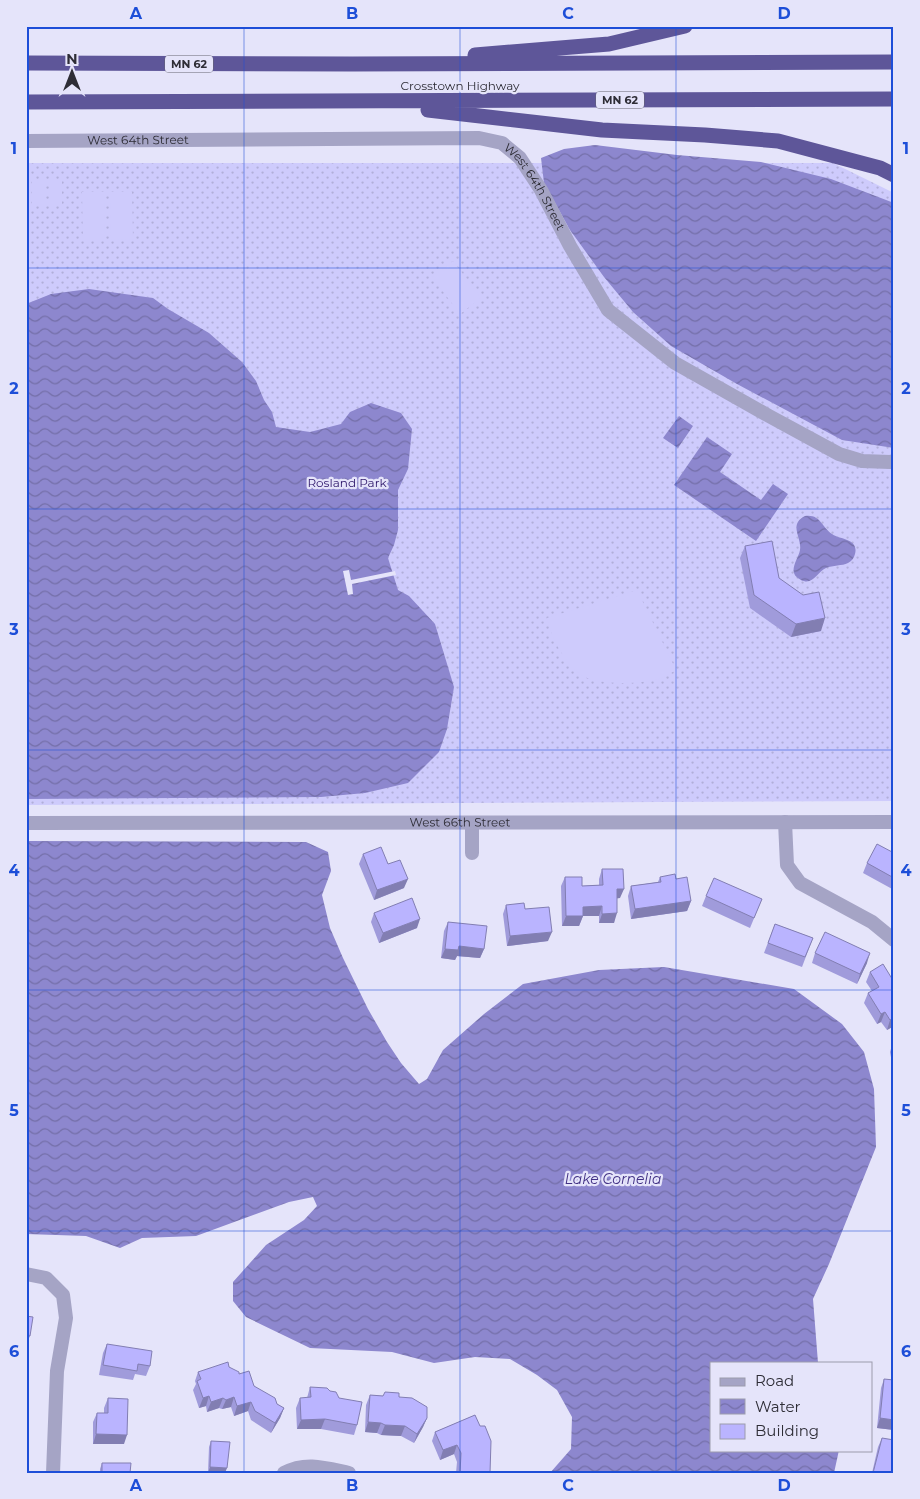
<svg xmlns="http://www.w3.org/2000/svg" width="920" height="1499" viewBox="0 0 920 1499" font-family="Montserrat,sans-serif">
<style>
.grass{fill:url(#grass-dots)}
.garden{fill:#cecbfc}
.water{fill:url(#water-waves)}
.pier{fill:#e5e4fa}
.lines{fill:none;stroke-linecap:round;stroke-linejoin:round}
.minor{stroke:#a5a4c5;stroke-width:14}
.tertiary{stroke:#a5a4c5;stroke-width:14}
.motorway{stroke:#5e5699;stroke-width:15}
.wall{fill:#a09bdb}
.shaded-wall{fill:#827eb2}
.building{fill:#bab4ff;stroke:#827eb2}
.grid{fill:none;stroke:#1d4ed8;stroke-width:1;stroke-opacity:0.55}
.labels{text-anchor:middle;stroke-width:4.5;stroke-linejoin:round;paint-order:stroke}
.shield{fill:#e5e4fa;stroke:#656471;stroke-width:1}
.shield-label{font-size:11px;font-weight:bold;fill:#2e2d36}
.street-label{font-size:12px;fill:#2e2d36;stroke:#e5e4fa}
.park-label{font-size:12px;fill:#2d166a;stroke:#e5e4fa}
.water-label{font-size:14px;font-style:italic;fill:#413084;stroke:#e5e4fa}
.neatline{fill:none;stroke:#1d4ed8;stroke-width:2}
.grid-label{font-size:16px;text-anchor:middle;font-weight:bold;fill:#1d4ed8}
</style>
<defs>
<pattern id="grass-dots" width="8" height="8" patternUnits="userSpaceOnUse" patternTransform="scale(1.25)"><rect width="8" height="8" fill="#cecbfc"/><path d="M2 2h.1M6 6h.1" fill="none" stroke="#b1afd9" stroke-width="1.8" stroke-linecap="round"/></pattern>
<pattern id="water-waves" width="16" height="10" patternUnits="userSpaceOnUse" patternTransform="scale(1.25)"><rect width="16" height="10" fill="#8d87ce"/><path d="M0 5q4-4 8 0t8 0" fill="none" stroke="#746fa8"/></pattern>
</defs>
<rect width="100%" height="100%" fill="#e5e4fa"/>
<path class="grass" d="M 26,163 L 833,163 L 894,193 L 894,801 L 26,805 Z"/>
<path class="garden" d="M 32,179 L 45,179 L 45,206 L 32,206 Z
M 49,179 L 62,179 L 62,206 L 49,206 Z
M 82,192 L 104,192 L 105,240 L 83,240 Z
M 110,192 L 132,192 L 133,239 L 111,240 Z
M 453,261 L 481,298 L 460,314 L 432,277 Z
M 637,590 L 676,670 C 670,673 665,677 659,679 C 641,684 595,686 580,674 C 565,663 550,636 547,618 Z"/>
<path class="water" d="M 595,145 L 677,155 L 761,162 L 831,179 L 894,203 L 894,448 L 842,440 L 737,384 L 671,346 L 633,312 L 604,277 L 570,230 L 544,183 L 541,158 L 564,149 Z
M 89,289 L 153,298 L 168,309 L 209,333 L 242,362 L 256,381 L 264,400 L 272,412 L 276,427 L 310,432 L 341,424 L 350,412 L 371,403 L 401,413 L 412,429 L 408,469 L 398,490 L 398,530 L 394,545 L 388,558 L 398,590 L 409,596 L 435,624 L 454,687 L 447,729 L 439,752 L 408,783 L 365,793 L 321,797 L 26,799 L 26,304 L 51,294 Z
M 679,416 L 693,426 L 678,448 L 663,438 Z
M 707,437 L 732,454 L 720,472 L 761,500 L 773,484 L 788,494 L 756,541 L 674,485 Z
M 805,516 C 821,514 821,527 832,534 C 840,540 859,538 855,554 C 854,558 852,561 848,563 C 842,566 833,565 826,568 C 817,572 813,586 801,580 C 786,573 798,560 800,550 C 802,537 788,525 805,516 Z
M 26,841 L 306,842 L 328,852 L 331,871 L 322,895 L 330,928 L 343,958 L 368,1009 L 387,1042 L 401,1063 L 419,1084 L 427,1079 L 443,1050 L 484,1014 L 523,984 L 599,970 L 664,967 L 794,989 L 842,1024 L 864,1052 L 874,1089 L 876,1147 L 829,1264 L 813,1299 L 818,1363 L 711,1363 L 711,1450 L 839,1450 L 834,1473 L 550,1473 L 571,1449 L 572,1417 L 557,1390 L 537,1375 L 510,1359 L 475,1357 L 434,1363 L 392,1352 L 310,1348 L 246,1317 L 233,1301 L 233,1282 L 266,1245 L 304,1220 L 317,1206 L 313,1197 L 289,1202 L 196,1236 L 142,1238 L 120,1248 L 86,1236 L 26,1234 Z"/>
<path class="pier" d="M 349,570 L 351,580 L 395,571 L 396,575 L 352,584 L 353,594 L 348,595 L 343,571 Z"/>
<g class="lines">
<g class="minor">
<path id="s1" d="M 26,141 L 479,138 L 502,143 L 520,158 L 541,190 L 570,246 L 608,310 L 675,363 L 769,416 L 839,454 L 862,461 L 890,462 L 894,461"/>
<path d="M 785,822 L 787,865 L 800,883 L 872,922 L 894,940"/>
<path d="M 472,823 L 472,853"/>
<path d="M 26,1274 L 46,1278 L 63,1295 L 66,1318 L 57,1371 L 53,1473"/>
<path d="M 284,1473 C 306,1461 326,1468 349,1473"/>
</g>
<path class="tertiary" id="s2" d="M 26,823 L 894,822"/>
<path class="motorway" d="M 475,55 L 609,44 L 685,26
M 26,63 L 352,64 L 894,62
M 26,102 L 894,99
M 428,110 L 602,130 L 705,135 L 778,141 L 880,168 L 894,175"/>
</g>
<path class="wall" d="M 745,546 L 779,578 L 821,631 L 791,637 L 750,608 L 740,558 Z
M 894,853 L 894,890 L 863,873 L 867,863 Z
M 363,854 L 388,864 L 404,888 L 374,900 L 359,864 Z
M 602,869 L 620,898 L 617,898 L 614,923 L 599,923 L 599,916 L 583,916 L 579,926 L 562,926 L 561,886 L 565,877 L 582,886 L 599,885 L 599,879 Z
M 660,877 L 676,879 L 691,901 L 687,911 L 631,919 L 628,896 L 631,886 L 658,882 Z
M 706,896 L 762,899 L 750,928 L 702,906 Z
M 506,905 L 525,909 L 548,941 L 507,946 L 503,914 Z
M 374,913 L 417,928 L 379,943 L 371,922 Z
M 448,922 L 484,949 L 480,958 L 457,956 L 455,960 L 441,958 L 444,931 Z
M 775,924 L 813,938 L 802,967 L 764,953 Z
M 815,953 L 867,963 L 857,984 L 812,963 Z
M 870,972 L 894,982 L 894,1026 L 887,1030 L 881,1022 L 877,1024 L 864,1003 L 868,993 L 872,991 L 866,982 Z
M 894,1036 L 894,1073 L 890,1052 L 893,1042 L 893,1039 Z
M 26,1316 L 30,1336 L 26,1345 Z
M 107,1344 L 150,1366 L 146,1376 L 135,1374 L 133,1380 L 99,1375 L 103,1353 Z
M 229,1367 L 277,1404 L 284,1408 L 280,1418 L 271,1433 L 251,1420 L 248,1411 L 234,1416 L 231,1407 L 222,1409 L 219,1408 L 207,1412 L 206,1406 L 199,1408 L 193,1390 L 196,1384 L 195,1381 L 198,1372 Z
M 884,1379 L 894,1430 L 877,1428 L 881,1388 Z
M 310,1387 L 330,1391 L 339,1398 L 357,1425 L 354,1435 L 321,1429 L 297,1429 L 296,1408 L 300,1398 L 307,1398 Z
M 370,1395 L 399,1397 L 427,1418 L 423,1427 L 414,1443 L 401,1436 L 381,1435 L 377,1433 L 365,1432 L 366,1405 Z
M 108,1398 L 124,1444 L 93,1444 L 93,1422 L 97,1413 L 104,1413 L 104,1408 Z
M 475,1415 L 490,1473 L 456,1473 L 457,1462 L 454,1454 L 440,1460 L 432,1441 L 435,1432 Z
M 882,1438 L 894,1473 L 872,1473 L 878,1447 Z
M 211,1441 L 225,1473 L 208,1473 L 209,1447 Z
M 102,1463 L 130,1473 L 100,1473 L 100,1469 Z"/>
<path class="shaded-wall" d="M 825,618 L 821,631 L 791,637 L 796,624 Z
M 408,879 L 404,888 L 374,900 L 377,890 Z
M 617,889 L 624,889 L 620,898 L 613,899 Z
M 691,901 L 687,911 L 631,919 L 635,909 Z
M 602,906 L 599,916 L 583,916 L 579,926 L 562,926 L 566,916 L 583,907 Z
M 617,913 L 614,923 L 599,923 L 602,914 Z
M 420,919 L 417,928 L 379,943 L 383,933 Z
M 552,932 L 548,941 L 507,946 L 510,936 Z
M 459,946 L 484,949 L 480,958 L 457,956 L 455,960 L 441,958 L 445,949 Z
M 870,953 L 867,963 L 857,984 L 860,974 Z
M 885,1012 L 881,1022 L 877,1024 L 881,1014 Z
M 894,1018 L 894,1026 L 887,1030 L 890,1020 Z
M 209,1396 L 206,1406 L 199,1408 L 203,1398 Z
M 234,1397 L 231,1407 L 222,1409 L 226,1400 Z
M 223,1398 L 219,1408 L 207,1412 L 211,1402 Z
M 251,1402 L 248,1411 L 234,1416 L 237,1406 Z
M 284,1408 L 280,1418 L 271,1433 L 275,1423 Z
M 427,1418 L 423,1427 L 414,1443 L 417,1434 Z
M 880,1418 L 894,1420 L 894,1430 L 877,1428 Z
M 325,1419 L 321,1429 L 297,1429 L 301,1420 Z
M 368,1422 L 381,1423 L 377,1433 L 365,1432 Z
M 385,1425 L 405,1426 L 401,1436 L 381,1435 Z
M 96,1434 L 127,1435 L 124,1444 L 93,1444 Z
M 457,1445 L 454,1454 L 440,1460 L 443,1450 Z
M 210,1467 L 227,1468 L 225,1473 L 208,1473 Z"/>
<path class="building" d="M 772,541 L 779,578 L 803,595 L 819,592 L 825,618 L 796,624 L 754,595 L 745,546 Z
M 877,844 L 894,853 L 894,878 L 867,863 Z
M 381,847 L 388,864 L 400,860 L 408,879 L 377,890 L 363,854 Z
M 602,869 L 623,869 L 624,889 L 617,889 L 617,913 L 602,914 L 602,906 L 583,907 L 583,916 L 566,916 L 565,877 L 582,877 L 582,886 L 603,885 Z
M 675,874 L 676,879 L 687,877 L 691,901 L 635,909 L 631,886 L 661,882 L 660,877 Z
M 714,878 L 762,899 L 754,918 L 706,896 Z
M 412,898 L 420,919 L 383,933 L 374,913 Z
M 524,903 L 525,909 L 549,907 L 552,932 L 510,936 L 506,905 Z
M 448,922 L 487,926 L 484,949 L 459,946 L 458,950 L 445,949 Z
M 775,924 L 813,938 L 805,957 L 768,943 Z
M 825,932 L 870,953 L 860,974 L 815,953 Z
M 883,964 L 894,982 L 894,1018 L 890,1020 L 885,1012 L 881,1014 L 868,993 L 879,987 L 870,972 Z
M 26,1316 L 33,1317 L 30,1336 L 26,1335 Z
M 107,1344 L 152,1351 L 150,1366 L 138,1364 L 137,1371 L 103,1365 Z
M 228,1362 L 229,1367 L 239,1372 L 239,1374 L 249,1371 L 254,1386 L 275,1398 L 277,1404 L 284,1408 L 275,1423 L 255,1411 L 251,1402 L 237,1406 L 234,1397 L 226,1400 L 223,1398 L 211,1402 L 209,1396 L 203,1398 L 197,1381 L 201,1379 L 198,1372 Z
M 884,1379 L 894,1380 L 894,1420 L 880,1418 Z
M 310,1387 L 327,1388 L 330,1391 L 336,1392 L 339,1398 L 362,1402 L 357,1425 L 325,1419 L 301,1420 L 300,1398 L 311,1397 Z
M 385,1392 L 399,1393 L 399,1397 L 412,1398 L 427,1407 L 427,1418 L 417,1434 L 405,1426 L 385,1425 L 381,1423 L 368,1422 L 370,1395 L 383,1396 Z
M 108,1398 L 128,1399 L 127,1435 L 96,1434 L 97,1413 L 108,1413 Z
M 475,1415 L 480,1426 L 485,1426 L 491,1441 L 490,1473 L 460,1473 L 461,1453 L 457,1445 L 443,1450 L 435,1432 Z
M 882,1438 L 894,1440 L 894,1473 L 873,1473 Z
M 211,1441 L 230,1442 L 227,1468 L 210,1467 Z
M 102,1463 L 131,1463 L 130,1473 L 102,1473 Z"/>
<path class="grid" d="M 244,26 L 244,1473M 460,26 L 460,1473M 676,26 L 676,1473M 26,268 L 894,268M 26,509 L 894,509M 26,750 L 894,750M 26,990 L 894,990M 26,1231 L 894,1231"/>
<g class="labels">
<g class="shield">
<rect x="165" y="55.5" width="48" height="17" rx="4"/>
<rect x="596" y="91.5" width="48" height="17" rx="4"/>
</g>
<g class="shield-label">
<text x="189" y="68">MN 62</text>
<text x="620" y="104">MN 62</text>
</g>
<g class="street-label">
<text x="460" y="90">Crosstown Highway</text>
<text dy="4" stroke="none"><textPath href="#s1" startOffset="112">West 64th Street</textPath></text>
<text dy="4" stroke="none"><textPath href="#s1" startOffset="532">West 64th Street</textPath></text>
<text dy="4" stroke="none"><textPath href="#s2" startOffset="434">West 66th Street</textPath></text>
</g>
<g class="park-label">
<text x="347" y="487">Rosland Park</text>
</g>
<g class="water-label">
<text x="613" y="1184">Lake Cornelia</text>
</g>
</g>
<rect width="920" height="1499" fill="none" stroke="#e5e4fa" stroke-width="55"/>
<rect x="710" y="1362" width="162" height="90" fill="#e5e4fa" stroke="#9c9bac"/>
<rect x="720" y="1378" width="25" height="8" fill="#a5a4c5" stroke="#9c9bac"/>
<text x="755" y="1386" font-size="15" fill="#2e2d36">Road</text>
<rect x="720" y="1399" width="25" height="15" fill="url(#water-waves)" stroke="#9c9bac"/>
<text x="755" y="1412" font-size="15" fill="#2e2d36">Water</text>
<rect x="720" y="1424" width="25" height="15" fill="#bab4ff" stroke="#9c9bac"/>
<text x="755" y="1436" font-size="15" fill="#2e2d36">Building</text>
<g transform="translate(72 72)" stroke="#e5e4fa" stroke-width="4" paint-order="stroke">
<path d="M0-4L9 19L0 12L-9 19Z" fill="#2e2d36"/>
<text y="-8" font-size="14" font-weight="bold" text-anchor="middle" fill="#2e2d36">N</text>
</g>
<rect x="28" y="28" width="864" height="1444" class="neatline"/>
<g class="grid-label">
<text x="136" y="19">A</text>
<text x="352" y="19">B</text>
<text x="568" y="19">C</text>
<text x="784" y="19">D</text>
<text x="14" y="154">1</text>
<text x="906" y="154">1</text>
<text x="14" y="394">2</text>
<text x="906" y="394">2</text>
<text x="14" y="635">3</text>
<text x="906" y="635">3</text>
<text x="14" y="876">4</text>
<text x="906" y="876">4</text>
<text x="14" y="1116">5</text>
<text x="906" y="1116">5</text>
<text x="14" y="1357">6</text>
<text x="906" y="1357">6</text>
<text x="136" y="1491">A</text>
<text x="352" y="1491">B</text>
<text x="568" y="1491">C</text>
<text x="784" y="1491">D</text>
</g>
</svg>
